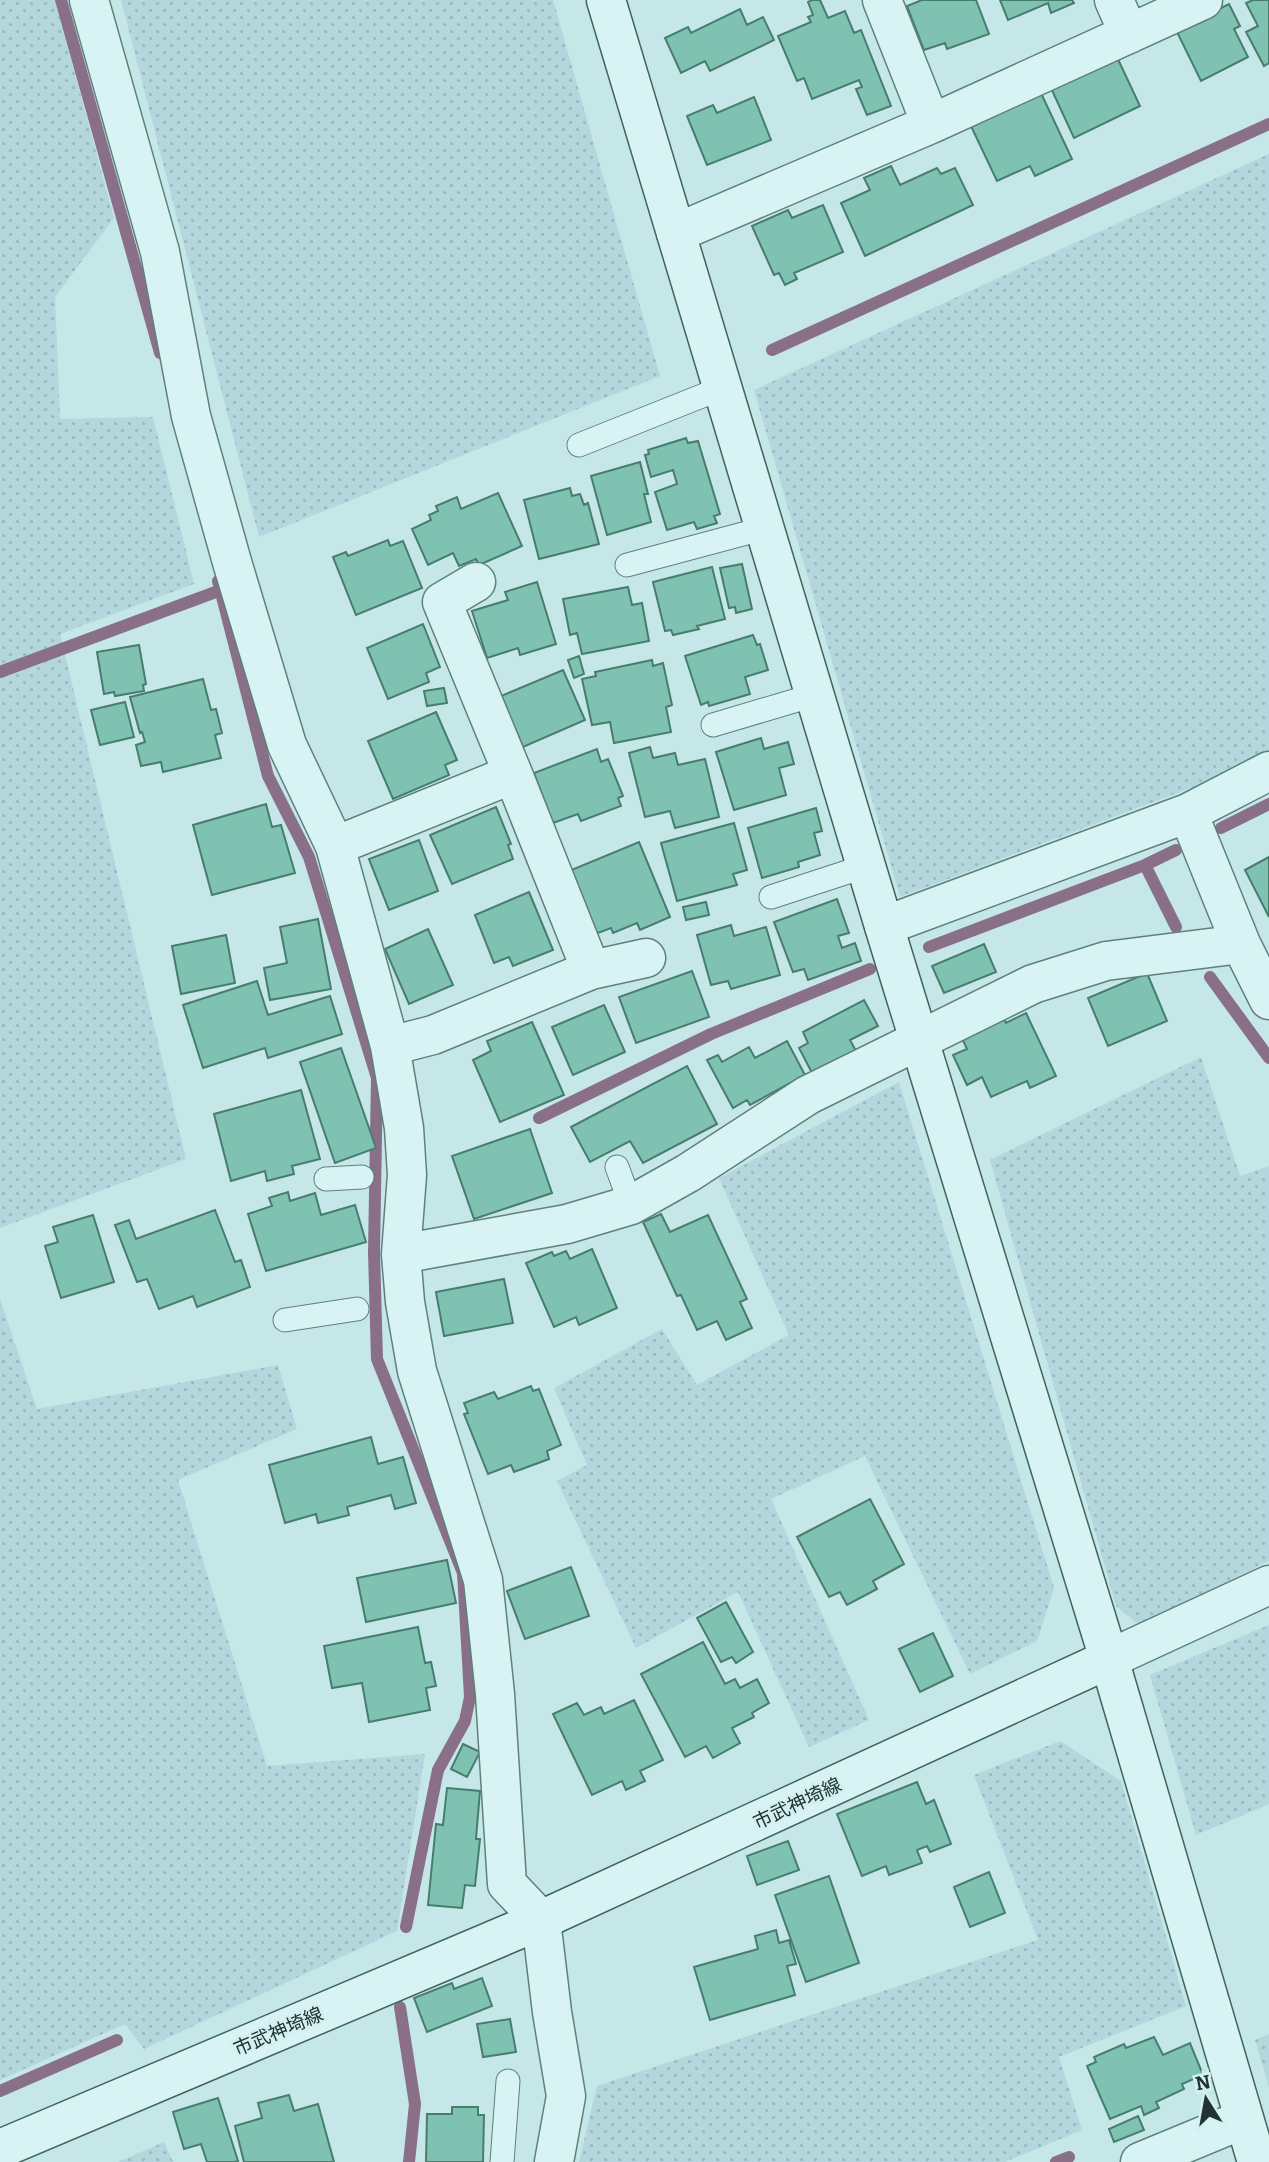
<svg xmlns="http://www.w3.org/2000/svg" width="1269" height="2162" viewBox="0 0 1269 2162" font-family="Bitter,'Noto Sans JP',serif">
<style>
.farmland{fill:url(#farmland-dots)}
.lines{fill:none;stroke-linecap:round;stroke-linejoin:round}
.stream{stroke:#896f87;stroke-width:12}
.building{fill:#80c2b1;stroke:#477d6f;stroke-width:2}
.lane-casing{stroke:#5e817c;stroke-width:25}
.street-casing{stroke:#5e817c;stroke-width:41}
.secondary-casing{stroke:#41635d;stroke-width:41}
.lane{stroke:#d8f3f4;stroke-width:23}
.street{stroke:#d8f3f4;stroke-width:38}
.secondary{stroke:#d8f3f4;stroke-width:38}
.labels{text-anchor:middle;stroke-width:5;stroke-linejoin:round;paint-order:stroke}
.street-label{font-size:19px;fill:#203330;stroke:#d4eff1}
</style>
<defs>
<pattern id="farmland-dots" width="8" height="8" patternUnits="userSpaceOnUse" patternTransform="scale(1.75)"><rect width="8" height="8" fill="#b4d6dd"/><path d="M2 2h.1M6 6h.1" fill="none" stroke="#9ab8be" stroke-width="1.8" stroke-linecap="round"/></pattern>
</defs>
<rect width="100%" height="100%" fill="#c6e7e8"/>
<path class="farmland" d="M 0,0 L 55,0 L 114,218 L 55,297 L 60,419 L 153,417 L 194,584 L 60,634 L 186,1159 L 0,1228 Z
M 121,0 L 553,0 L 660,376 L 259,537 Z
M 1269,154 L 1269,750 L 1196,786 L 900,897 L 754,390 Z
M 1201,1057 L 1240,1176 L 1269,1166 L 1269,1561 L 1139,1625 L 1116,1606 L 990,1160 Z
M 899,1082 L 1054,1588 L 1037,1641 L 970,1674 L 865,1456 L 771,1499 L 869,1720 L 809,1747 L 738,1592 L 636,1648 L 557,1481 L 587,1465 L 554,1388 L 662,1329 L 697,1385 L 789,1335 L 719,1178 Z
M 0,1299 L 37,1409 L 278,1365 L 297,1429 L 178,1480 L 267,1766 L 425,1754 L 397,1931 L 144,2049 L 125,2024 L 0,2080 Z
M 1269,1625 L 1269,1804 L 1196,1835 L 1150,1675 Z
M 1060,1741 L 1121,1781 L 1186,2006 L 1059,2057 L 1082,2130 L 1005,2162 L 579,2162 L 597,2086 L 1038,1940 L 974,1775 Z
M 1269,2034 L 1269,2087 L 1255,2040 Z
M 164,2142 L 173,2162 L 118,2162 Z"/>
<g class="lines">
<path class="stream" d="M 61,0 L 160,353
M 772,350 L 1269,124
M 218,581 L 268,776 L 309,857 L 377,1078 L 374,1252 L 377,1359 L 463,1573 L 470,1697 L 465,1721 L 438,1770 L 406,1927
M 0,672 L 221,590
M 1221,828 L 1269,804
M 1145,865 L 1176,850
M 929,947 L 1145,865 L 1176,927
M 1210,977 L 1269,1058
M 539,1118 L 711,1034 L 870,969
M 400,2007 L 415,2104 L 409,2162
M 0,2091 L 117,2040
M 1056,2162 L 1069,2157"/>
</g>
<path class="building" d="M 812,0 L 820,0 L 828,18 L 845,11 L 854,33 L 861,30 L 891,106 L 867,115 L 856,89 L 862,87 L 859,80 L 812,99 L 804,78 L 797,81 L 778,36 L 811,22 L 808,17 L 813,15 L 808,2 Z
M 922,0 L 976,0 L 989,34 L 947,49 L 945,43 L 924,50 L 907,6 Z
M 1000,0 L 1072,0 L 1074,3 L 1051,13 L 1048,3 L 1008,20 Z
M 1253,0 L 1269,0 L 1269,63 L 1264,66 L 1246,32 L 1258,26 L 1246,3 Z
M 1229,4 L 1240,26 L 1234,29 L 1248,57 L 1201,81 L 1176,30 Z
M 740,9 L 747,25 L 763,17 L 774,40 L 710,71 L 705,61 L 681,73 L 665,38 L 688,27 L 691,33 Z
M 1116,55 L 1140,106 L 1074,138 L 1050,86 Z
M 1040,91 L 1072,159 L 1035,176 L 1030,166 L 997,181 L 970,124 Z
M 754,97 L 771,140 L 707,165 L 687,116 L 713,105 L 717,113 Z
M 891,166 L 900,185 L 937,168 L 941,174 L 955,168 L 973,205 L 865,256 L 841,203 L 870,190 L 864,178 Z
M 823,205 L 843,252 L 794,273 L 797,279 L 785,285 L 779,273 L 774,275 L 752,226 L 788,210 L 792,218 Z
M 686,438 L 688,443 L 698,441 L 720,514 L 714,516 L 717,523 L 697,529 L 694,522 L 667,530 L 655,492 L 677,484 L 673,470 L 651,477 L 645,455 L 649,454 L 648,450 Z
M 640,462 L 648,494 L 644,494 L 651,522 L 607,535 L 591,476 Z
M 570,488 L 572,496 L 580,494 L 584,505 L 588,503 L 599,544 L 539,559 L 524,500 Z
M 498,493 L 522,546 L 479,565 L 476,559 L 459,566 L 453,553 L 428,565 L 412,529 L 431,520 L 429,515 L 438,511 L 436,506 L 457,497 L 461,509 Z
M 388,540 L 390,546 L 403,541 L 422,588 L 356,615 L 333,557 L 346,552 L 348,556 Z
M 742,564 L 752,609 L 736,613 L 735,607 L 729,608 L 720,568 Z
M 712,567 L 725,619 L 697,626 L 699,629 L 673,635 L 671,630 L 665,631 L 653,582 Z
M 537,582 L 556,644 L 520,655 L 518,648 L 487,658 L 472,611 L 508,600 L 505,592 Z
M 628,587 L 632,605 L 642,603 L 649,641 L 582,654 L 577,633 L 570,635 L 563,599 Z
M 423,624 L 440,667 L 426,673 L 429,682 L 388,699 L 367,648 Z
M 753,635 L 757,645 L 760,644 L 768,670 L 745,677 L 750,694 L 709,706 L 708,702 L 701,705 L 685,656 Z
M 139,645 L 146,684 L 143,685 L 144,691 L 115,696 L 114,692 L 104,694 L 97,652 Z
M 579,656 L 584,674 L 574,678 L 568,660 Z
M 652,660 L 653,666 L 663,663 L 672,705 L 666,707 L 671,732 L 614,743 L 610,722 L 592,725 L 582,679 L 596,676 L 595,672 Z
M 563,670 L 585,720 L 523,747 L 501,696 Z
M 203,679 L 211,710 L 216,709 L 222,733 L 215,735 L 221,758 L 163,772 L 161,762 L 141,766 L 136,745 L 145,742 L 142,732 L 140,733 L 130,697 Z
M 444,688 L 447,703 L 427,706 L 424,691 Z
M 125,702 L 134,737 L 100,745 L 91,710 Z
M 436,712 L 457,760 L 445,765 L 449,775 L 393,799 L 368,741 Z
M 761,738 L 764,749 L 788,742 L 794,764 L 779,768 L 786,795 L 734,810 L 716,752 Z
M 650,747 L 653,758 L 675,753 L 678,765 L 705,759 L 719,817 L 675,828 L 670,811 L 645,817 L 629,753 Z
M 597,749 L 601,762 L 608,759 L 623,796 L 618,798 L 621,806 L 581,821 L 578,814 L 553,823 L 534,773 Z
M 266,804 L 272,827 L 281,825 L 295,873 L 212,895 L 193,825 Z
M 496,807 L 511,844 L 508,845 L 513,859 L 452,884 L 430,835 Z
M 816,808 L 822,831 L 814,833 L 820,855 L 798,862 L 799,867 L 762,878 L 748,828 Z
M 734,823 L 747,870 L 733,874 L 737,885 L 677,901 L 661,843 Z
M 419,840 L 438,891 L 389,910 L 369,859 Z
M 639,842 L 670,917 L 640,930 L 637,923 L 613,933 L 611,928 L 595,934 L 569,871 Z
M 1269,857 L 1269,917 L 1245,870 Z
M 529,892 L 553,950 L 513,966 L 509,957 L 494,963 L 475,915 Z
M 837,899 L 849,933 L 838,936 L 842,948 L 855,943 L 861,961 L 808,980 L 804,969 L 793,972 L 774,922 Z
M 706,902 L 709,915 L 686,920 L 683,907 Z
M 318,919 L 331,989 L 270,1000 L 264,968 L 287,963 L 280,927 Z
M 731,925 L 734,936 L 766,927 L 780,975 L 731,989 L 728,981 L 711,985 L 697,935 Z
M 428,929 L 453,985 L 409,1004 L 385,949 Z
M 226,935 L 235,983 L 181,994 L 172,946 Z
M 984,944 L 996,972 L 944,993 L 932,966 Z
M 692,971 L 709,1017 L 636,1043 L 619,997 Z
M 1147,973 L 1167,1021 L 1108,1046 L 1088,998 Z
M 257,981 L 268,1015 L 330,996 L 342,1034 L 268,1058 L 265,1048 L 203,1068 L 183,1005 Z
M 864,1000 L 878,1026 L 850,1040 L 856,1051 L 812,1073 L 799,1048 L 808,1043 L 803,1032 Z
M 604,1005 L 625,1052 L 573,1075 L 552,1027 Z
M 1026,1013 L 1056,1076 L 1030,1088 L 1027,1081 L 991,1097 L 982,1077 L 967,1085 L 953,1055 L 967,1049 L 961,1036 L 1003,1016 L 1006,1023 Z
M 532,1022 L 564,1095 L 500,1122 L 473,1060 L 491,1051 L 487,1041 Z
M 787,1041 L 805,1075 L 750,1105 L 747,1100 L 733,1108 L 707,1060 L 718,1055 L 722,1062 L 749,1047 L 755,1058 Z
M 341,1048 L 376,1148 L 335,1163 L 300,1062 Z
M 687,1066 L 717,1124 L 643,1163 L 630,1141 L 590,1162 L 571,1127 Z
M 301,1090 L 320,1159 L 292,1166 L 294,1174 L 267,1181 L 265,1171 L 231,1181 L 214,1114 Z
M 530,1129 L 552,1193 L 474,1219 L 452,1156 Z
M 288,1192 L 290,1201 L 315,1193 L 321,1215 L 355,1205 L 366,1242 L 266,1271 L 248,1214 L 272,1206 L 269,1198 Z
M 215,1210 L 235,1262 L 241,1260 L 250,1287 L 197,1307 L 193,1296 L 159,1309 L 147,1279 L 137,1282 L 115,1225 L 129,1220 L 136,1239 Z
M 661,1214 L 670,1232 L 708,1215 L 747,1299 L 740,1302 L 752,1328 L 726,1340 L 717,1321 L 697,1330 L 681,1295 L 677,1296 L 643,1222 Z
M 93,1215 L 114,1282 L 61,1298 L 45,1246 L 58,1242 L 53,1227 Z
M 592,1249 L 617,1308 L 579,1325 L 576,1317 L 554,1327 L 526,1263 L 552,1252 L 554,1256 L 566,1251 L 570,1259 Z
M 504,1279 L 513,1323 L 444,1336 L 436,1292 Z
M 531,1386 L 533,1391 L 539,1389 L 561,1445 L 547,1451 L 549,1459 L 514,1472 L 511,1465 L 488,1474 L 464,1414 L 468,1413 L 464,1403 L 494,1392 L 498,1399 Z
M 371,1437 L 378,1464 L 403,1457 L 416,1503 L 395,1509 L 391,1495 L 347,1507 L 349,1515 L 318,1523 L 316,1514 L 285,1523 L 269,1465 Z
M 870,1499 L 904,1564 L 873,1581 L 877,1589 L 847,1605 L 840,1592 L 829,1597 L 797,1537 Z
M 447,1560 L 456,1603 L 366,1622 L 357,1578 Z
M 571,1567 L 589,1616 L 525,1639 L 507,1591 Z
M 726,1602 L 753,1652 L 736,1663 L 732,1657 L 721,1662 L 697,1618 Z
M 418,1627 L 425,1663 L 431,1662 L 436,1686 L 426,1688 L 430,1710 L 369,1722 L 362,1683 L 332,1688 L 324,1646 Z
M 933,1633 L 953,1676 L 920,1692 L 899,1649 Z
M 703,1642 L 725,1684 L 735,1679 L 740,1688 L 757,1679 L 769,1703 L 752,1713 L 754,1717 L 732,1728 L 740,1743 L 713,1758 L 706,1746 L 685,1757 L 641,1674 Z
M 634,1700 L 663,1760 L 640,1771 L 645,1781 L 626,1790 L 622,1781 L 592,1795 L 553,1714 L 577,1703 L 584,1715 L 601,1707 L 604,1714 Z
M 463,1744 L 480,1752 L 467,1777 L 451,1769 Z
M 917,1782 L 926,1804 L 934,1800 L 951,1844 L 930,1852 L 927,1846 L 917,1850 L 922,1863 L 889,1875 L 886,1866 L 862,1876 L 837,1814 Z
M 447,1788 L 480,1791 L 476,1839 L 480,1839 L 475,1886 L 465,1885 L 462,1908 L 428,1905 L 436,1824 L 443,1825 Z
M 788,1841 L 799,1870 L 757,1885 L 747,1856 Z
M 989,1872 L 1005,1913 L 970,1927 L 954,1887 Z
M 829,1876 L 859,1963 L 806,1982 L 775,1895 Z
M 776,1930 L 779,1943 L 789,1940 L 796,1964 L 787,1966 L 795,1995 L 710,2020 L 694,1967 L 758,1949 L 755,1936 Z
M 482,1978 L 492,2006 L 427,2032 L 414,1998 L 452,1983 L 454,1989 Z
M 510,2019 L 516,2052 L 483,2057 L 477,2024 Z
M 1154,2037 L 1163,2055 L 1190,2043 L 1203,2075 L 1182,2084 L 1184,2089 L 1156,2102 L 1159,2108 L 1144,2115 L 1141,2106 L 1110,2119 L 1087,2066 L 1096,2062 L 1094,2057 L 1124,2044 L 1126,2048 Z
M 289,2095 L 294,2111 L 318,2104 L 334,2162 L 244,2162 L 235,2126 L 262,2118 L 258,2103 Z
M 218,2098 L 238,2161 L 234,2162 L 207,2162 L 201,2144 L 184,2149 L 173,2112 Z
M 452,2107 L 478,2107 L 478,2115 L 484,2115 L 483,2162 L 426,2162 L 427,2114 L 452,2114 Z
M 1138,2116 L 1144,2130 L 1114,2142 L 1109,2129 Z"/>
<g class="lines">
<defs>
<path id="lane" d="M 579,445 L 722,388
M 627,565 L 765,528
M 713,725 L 814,695
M 771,897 L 866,866
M 617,1167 L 631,1205
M 326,1179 L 362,1177
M 285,1320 L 357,1309
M 502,2162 L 508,2081"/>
<path id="street" d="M 89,0 L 160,252 L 191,416 L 232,562 L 287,745 L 335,846 L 390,1046 L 404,1128 L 407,1175 L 401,1254 L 405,1302 L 417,1371 L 483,1580 L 495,1694 L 507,1884 L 541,1920 L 552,2012 L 566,2096 L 554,2162
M 882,0 L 931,124
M 1114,0 L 1129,34
M 676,233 L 931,124 L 1203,0
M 1188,813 L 1241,944 L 1269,1000
M 335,846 L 513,774
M 884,926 L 1188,813 L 1269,771
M 591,970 L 646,958
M 390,1046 L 433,1035 L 591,970 L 513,774 L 442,602 L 476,582
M 401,1254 L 567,1224 L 631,1205 L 688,1173 L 808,1095 L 1033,984 L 1106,961 L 1241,944
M 1109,1659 L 1269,1585
M 1140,2162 L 1244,2119"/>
<path id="secondary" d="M 606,0 L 884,926 L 1109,1659 L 1257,2162
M 0,2149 L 541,1920 L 1109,1659"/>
</defs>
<use href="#lane" class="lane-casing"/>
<use href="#street" class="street-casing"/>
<use href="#secondary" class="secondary-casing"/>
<use href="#lane" class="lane"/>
<use href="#street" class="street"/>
<use href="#secondary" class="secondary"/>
</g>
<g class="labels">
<g class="street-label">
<text transform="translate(797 1803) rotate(-25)" y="7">市武神埼線</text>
<text transform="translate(278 2031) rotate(-23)" y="7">市武神埼線</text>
</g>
</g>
<g transform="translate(1206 2099) rotate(349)" stroke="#d4eff1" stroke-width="5" paint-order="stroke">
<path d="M0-5L12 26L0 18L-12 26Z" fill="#203330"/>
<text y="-10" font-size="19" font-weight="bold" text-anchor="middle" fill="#203330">N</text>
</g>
</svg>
